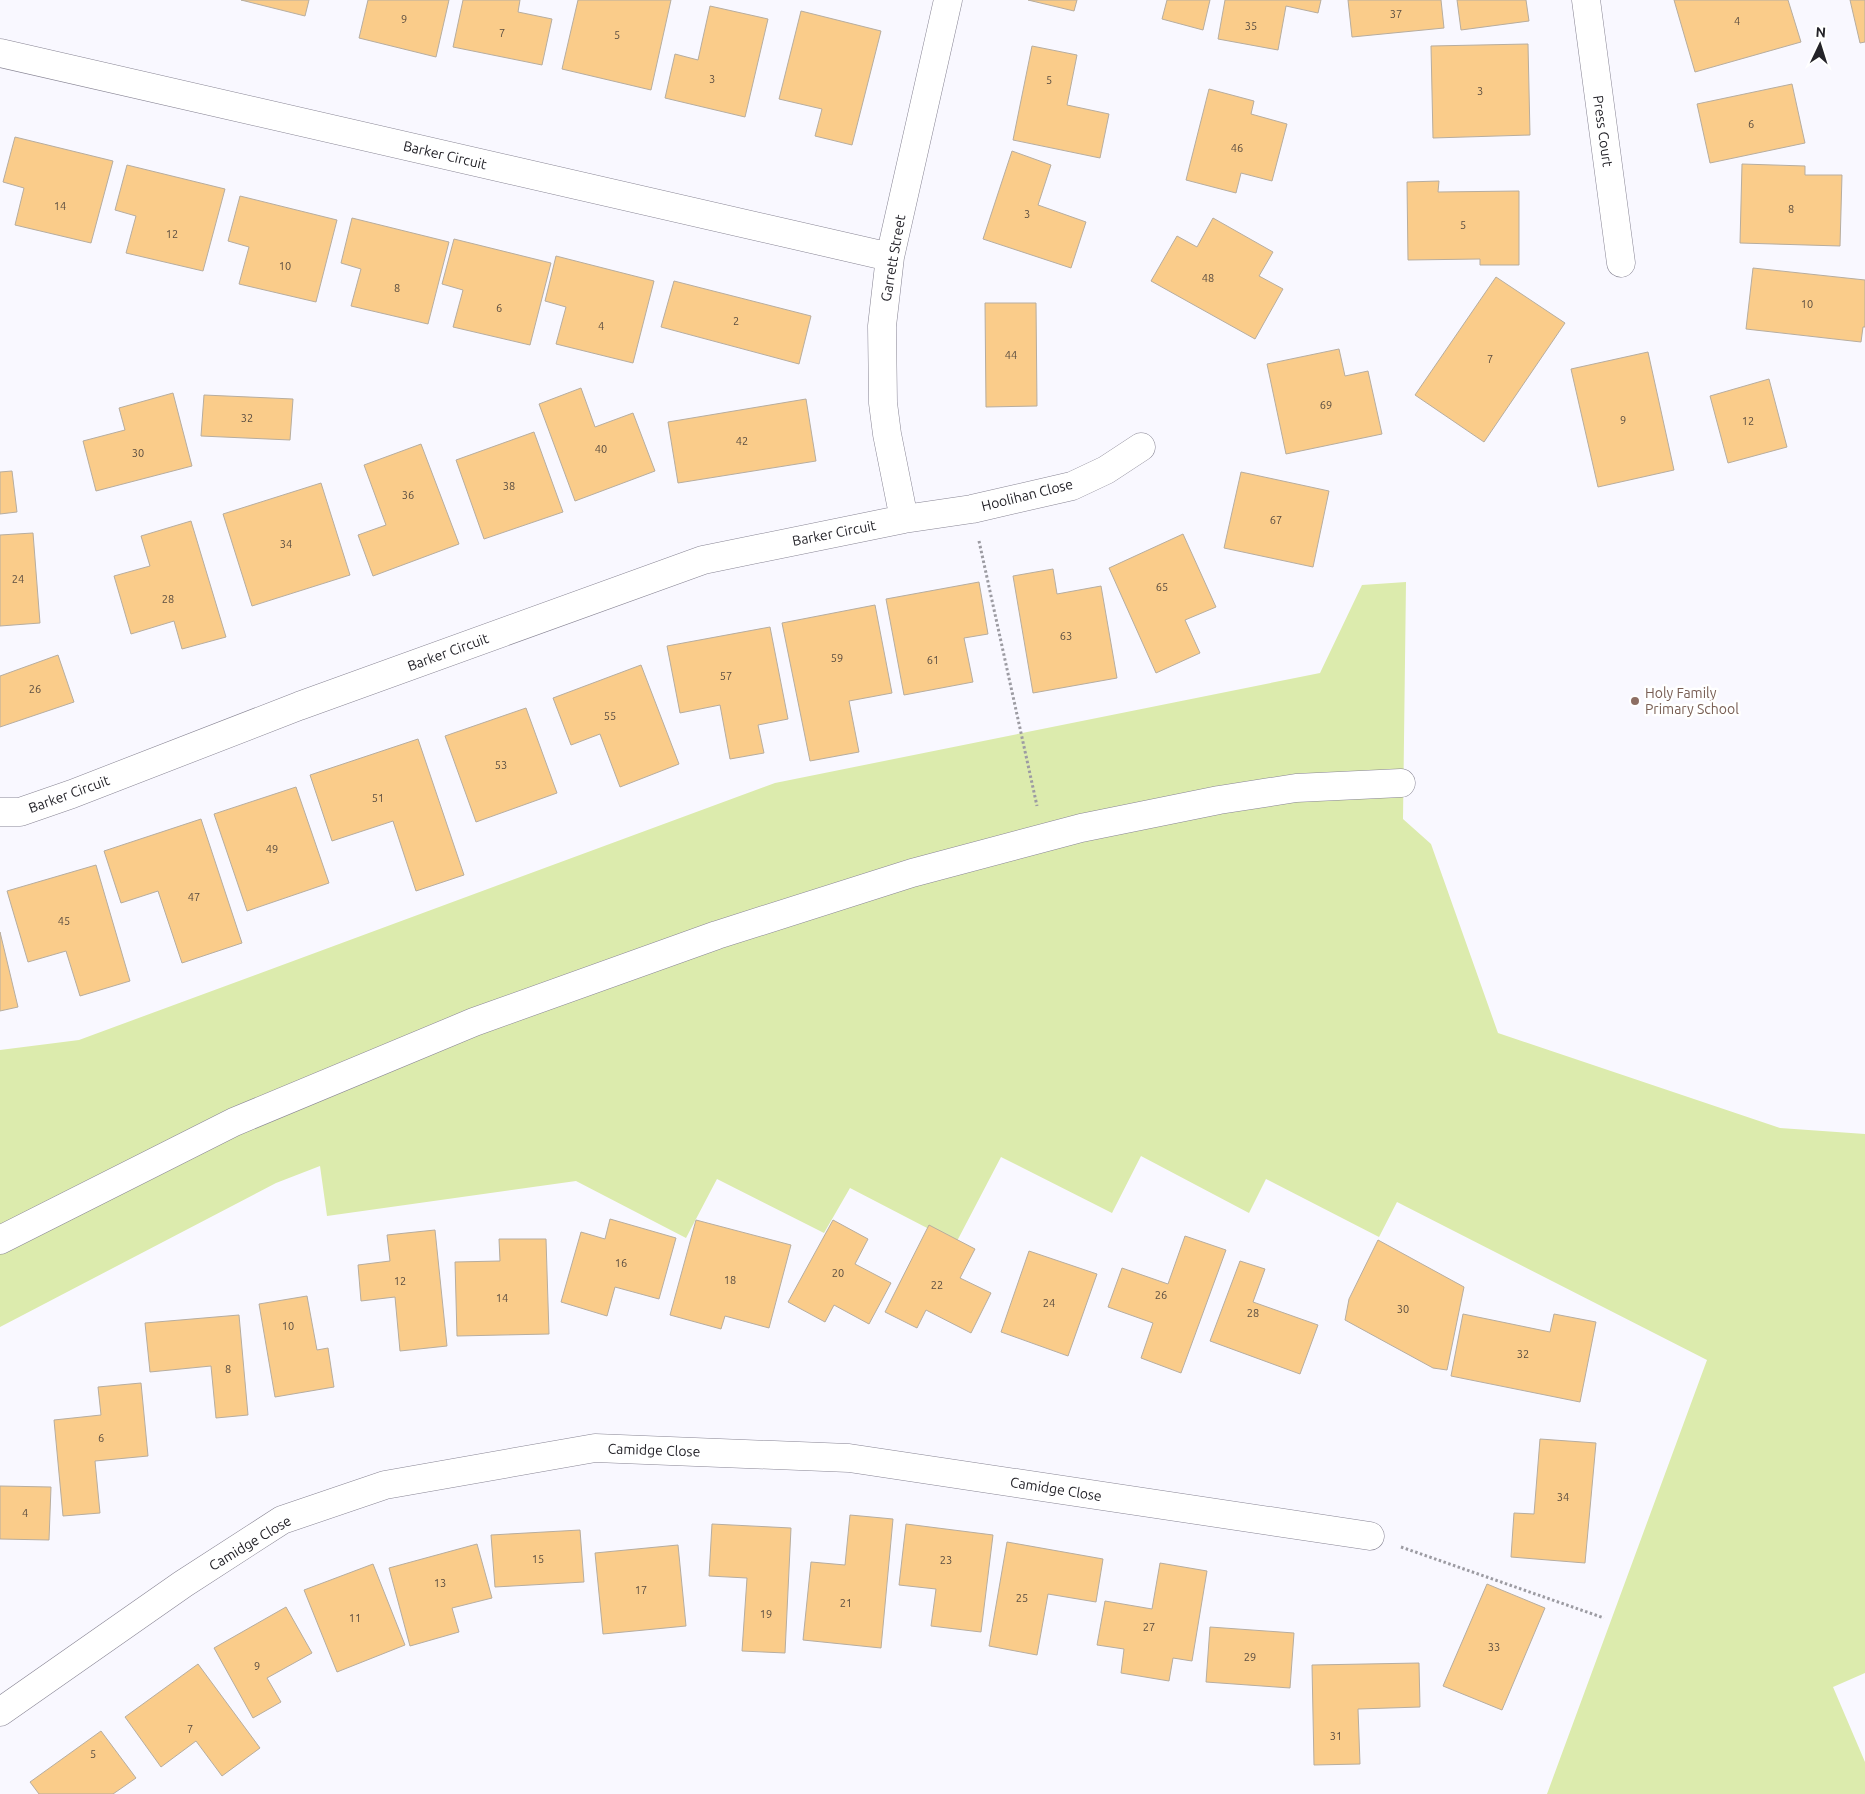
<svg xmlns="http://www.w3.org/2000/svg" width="1865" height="1794" viewBox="0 0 1865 1794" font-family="Ubuntu,sans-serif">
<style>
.green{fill:#dcebad}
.building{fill:#facc8a;stroke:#b7ad9f}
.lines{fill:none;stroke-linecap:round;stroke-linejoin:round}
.minor-casing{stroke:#888594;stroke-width:29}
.path{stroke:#9c9ba2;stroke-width:3;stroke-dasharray:2.5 2.5;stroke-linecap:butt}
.minor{stroke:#fff;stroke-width:28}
.education-dot{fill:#8d6e63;stroke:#fff;stroke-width:2}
.labels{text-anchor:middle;stroke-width:5;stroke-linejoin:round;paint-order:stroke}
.number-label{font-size:11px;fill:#5a4d41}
.street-label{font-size:14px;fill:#242329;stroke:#fff}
.education-label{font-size:14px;fill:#785e54;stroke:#fff;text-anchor:start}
</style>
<rect width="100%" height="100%" fill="#f9f8ff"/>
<path class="green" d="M 1406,582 L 1403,819 L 1431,844 L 1498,1033 L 1780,1128 L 1865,1134 L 1865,1673 L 1833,1687 L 1865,1762 L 1865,1794 L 1547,1794 L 1707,1360 L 1397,1202 L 1379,1237 L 1266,1179 L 1249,1213 L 1141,1156 L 1112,1213 L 1001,1157 L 956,1243 L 850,1188 L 824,1233 L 717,1179 L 686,1238 L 576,1181 L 327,1216 L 320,1166 L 276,1183 L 0,1327 L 0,1050 L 79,1040 L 775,783 L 1320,673 L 1362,585 Z"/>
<path class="building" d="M 241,0 L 309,0 L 305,16 Z
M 368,0 L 449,0 L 436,57 L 359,38 Z
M 463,0 L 520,0 L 518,12 L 552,19 L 542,65 L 453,47 Z
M 578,0 L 671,0 L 651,90 L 562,69 Z
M 1028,0 L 1077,0 L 1074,11 Z
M 1167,0 L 1210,0 L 1203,30 L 1162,19 Z
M 1225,0 L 1321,0 L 1318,13 L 1286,6 L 1278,50 L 1218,39 Z
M 1348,0 L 1441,0 L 1444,28 L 1352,37 Z
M 1457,0 L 1526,0 L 1529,21 L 1461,30 Z
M 1674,0 L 1788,0 L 1801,42 L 1695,72 Z
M 1850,0 L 1865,0 L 1865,42 L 1860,43 Z
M 710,6 L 768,19 L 745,117 L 665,98 L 675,54 L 698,60 Z
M 801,11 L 881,31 L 852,145 L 815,136 L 822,109 L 779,99 Z
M 1528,44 L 1530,135 L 1433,138 L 1431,46 Z
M 1032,46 L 1077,55 L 1067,105 L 1109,114 L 1100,158 L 1013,140 Z
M 1792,84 L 1805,143 L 1710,163 L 1697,104 Z
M 1209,89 L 1254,101 L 1251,114 L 1287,124 L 1272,181 L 1241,173 L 1236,193 L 1186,180 Z
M 15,137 L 113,161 L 91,243 L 15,225 L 24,188 L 3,182 Z
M 1012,151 L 1051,165 L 1038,205 L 1086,222 L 1071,268 L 983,239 Z
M 1742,164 L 1805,166 L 1805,175 L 1842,175 L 1840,246 L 1740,243 Z
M 127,165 L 225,189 L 203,271 L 126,253 L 136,216 L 115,210 Z
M 1439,181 L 1438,192 L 1519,191 L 1519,265 L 1480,265 L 1480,259 L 1408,260 L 1407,182 Z
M 240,196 L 337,220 L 316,302 L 239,284 L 249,247 L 228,241 Z
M 352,218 L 449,242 L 428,324 L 351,306 L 361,269 L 341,263 Z
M 1213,218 L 1273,252 L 1259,276 L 1283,289 L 1255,339 L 1151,281 L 1177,236 L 1197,247 Z
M 454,239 L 551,263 L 530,345 L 453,327 L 463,290 L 442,284 Z
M 556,256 L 654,281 L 633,363 L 556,344 L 566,307 L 545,301 Z
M 1753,268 L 1865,280 L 1865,327 L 1863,327 L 1861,342 L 1746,329 Z
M 1496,277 L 1565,323 L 1484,442 L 1415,395 Z
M 674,281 L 811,316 L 799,364 L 661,327 Z
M 985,303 L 1036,303 L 1037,406 L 986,407 Z
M 1339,349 L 1345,376 L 1368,371 L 1382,434 L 1286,454 L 1267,364 Z
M 1648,352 L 1674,470 L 1598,487 L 1571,369 Z
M 1769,379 L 1787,447 L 1728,463 L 1710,396 Z
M 581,388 L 595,427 L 633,413 L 655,471 L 575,501 L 539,404 Z
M 173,393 L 192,466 L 96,491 L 83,441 L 125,430 L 119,408 Z
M 204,395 L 293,399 L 290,440 L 201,436 Z
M 806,399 L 816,461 L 678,483 L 668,422 Z
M 534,432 L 563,512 L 484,539 L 456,460 Z
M 421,444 L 459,544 L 373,576 L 358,535 L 386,525 L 364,465 Z
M 12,471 L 17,512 L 0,514 L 0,472 Z
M 1241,472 L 1329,491 L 1313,567 L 1224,548 Z
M 321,483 L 350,575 L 252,606 L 223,514 Z
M 191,521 L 226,637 L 182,649 L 174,621 L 131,634 L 114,576 L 150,566 L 141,536 Z
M 33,533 L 40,623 L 0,626 L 0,535 Z
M 1183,534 L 1216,607 L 1185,620 L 1200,653 L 1156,673 L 1109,568 Z
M 1053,569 L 1057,594 L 1101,586 L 1117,678 L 1033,693 L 1013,576 Z
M 979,582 L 988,634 L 964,638 L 973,682 L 904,695 L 886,599 Z
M 875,605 L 892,693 L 849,701 L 859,752 L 810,761 L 782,623 Z
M 770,627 L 788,719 L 758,725 L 764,753 L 730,759 L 720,705 L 680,713 L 667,646 Z
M 58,655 L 74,702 L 0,727 L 0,676 Z
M 641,665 L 679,764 L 620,787 L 600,734 L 571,745 L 553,698 Z
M 526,708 L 557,793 L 476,822 L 445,736 Z
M 418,739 L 464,875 L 416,891 L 393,821 L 332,841 L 310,775 Z
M 296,787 L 329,883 L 247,911 L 214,814 Z
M 201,819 L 242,943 L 182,963 L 158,891 L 121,903 L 104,851 Z
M 96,865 L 130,981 L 80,996 L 66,951 L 28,962 L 7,891 Z
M 0,932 L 18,1007 L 0,1011 Z
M 610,1219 L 676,1238 L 659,1299 L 615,1287 L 607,1316 L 561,1302 L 581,1232 L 605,1239 Z
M 696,1220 L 791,1245 L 769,1328 L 725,1316 L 721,1329 L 670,1315 Z
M 833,1220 L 868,1239 L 855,1264 L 891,1283 L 869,1324 L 834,1305 L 825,1322 L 788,1302 Z
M 929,1225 L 975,1249 L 960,1278 L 991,1293 L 971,1333 L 926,1310 L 917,1328 L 885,1312 Z
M 435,1230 L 447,1346 L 400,1351 L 395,1297 L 361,1301 L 358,1265 L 390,1261 L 387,1235 Z
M 1185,1236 L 1226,1250 L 1181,1373 L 1141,1358 L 1153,1323 L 1108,1307 L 1122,1268 L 1168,1284 Z
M 499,1239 L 546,1239 L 549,1334 L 457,1336 L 455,1262 L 500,1261 Z
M 1378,1240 L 1464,1287 L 1447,1370 L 1433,1368 L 1345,1320 L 1349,1299 Z
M 1029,1251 L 1097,1274 L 1068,1356 L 1001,1332 Z
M 1240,1261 L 1265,1269 L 1253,1302 L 1318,1325 L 1300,1374 L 1210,1341 Z
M 307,1296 L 317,1350 L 328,1348 L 334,1387 L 275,1397 L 259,1304 Z
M 1463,1314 L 1550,1332 L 1554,1314 L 1596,1322 L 1580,1402 L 1451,1376 Z
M 239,1315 L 248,1415 L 216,1418 L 211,1366 L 150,1372 L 145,1323 Z
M 141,1383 L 148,1456 L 95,1461 L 100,1513 L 63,1516 L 54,1420 L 101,1415 L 98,1387 Z
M 1540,1439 L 1596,1443 L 1585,1563 L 1511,1557 L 1514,1513 L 1534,1514 Z
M 0,1486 L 51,1487 L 49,1540 L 0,1539 Z
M 850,1515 L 893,1519 L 881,1648 L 803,1640 L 811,1562 L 845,1565 Z
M 712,1524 L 791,1528 L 785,1653 L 742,1651 L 747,1578 L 709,1576 Z
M 906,1524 L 993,1535 L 981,1632 L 931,1626 L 936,1589 L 899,1585 Z
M 580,1530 L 584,1582 L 495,1587 L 491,1535 Z
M 1007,1542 L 1103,1559 L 1096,1602 L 1048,1594 L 1037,1655 L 989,1646 Z
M 477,1544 L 492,1598 L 452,1608 L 459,1632 L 410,1646 L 389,1568 Z
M 678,1545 L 686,1626 L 603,1634 L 595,1553 Z
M 1160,1563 L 1207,1571 L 1192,1661 L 1173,1658 L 1169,1681 L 1121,1673 L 1124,1649 L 1097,1645 L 1105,1601 L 1152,1609 Z
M 373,1564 L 405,1645 L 337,1672 L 304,1590 Z
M 1487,1584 L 1545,1608 L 1502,1710 L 1443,1686 Z
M 286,1607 L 312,1653 L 267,1678 L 281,1702 L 253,1718 L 214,1648 Z
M 1210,1627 L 1294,1633 L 1290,1688 L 1206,1682 Z
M 1419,1663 L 1420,1707 L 1358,1709 L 1360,1764 L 1314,1765 L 1312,1665 Z
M 198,1664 L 260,1748 L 222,1776 L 196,1741 L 161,1767 L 125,1717 Z
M 101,1731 L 136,1778 L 113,1794 L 39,1794 L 30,1782 Z"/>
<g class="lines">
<defs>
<path id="minor" d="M 1586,0 L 1621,263
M 0,53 L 890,257
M 904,519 L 887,434 L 883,403 L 882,326 L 890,257 L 948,0
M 0,812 L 20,812 L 72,794 L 299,706 L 703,560 L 904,519 L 972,509 L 1072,486 L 1106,470 L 1141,447
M 0,1240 L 234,1122 L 474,1022 L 717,935 L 912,873 L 1081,828 L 1219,800 L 1296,788 L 1401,783
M 0,1712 L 183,1584 L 282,1520 L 385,1485 L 595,1448 L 849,1458 L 1370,1536"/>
</defs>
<use href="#minor" class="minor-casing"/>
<path class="path" d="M 979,541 L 1037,806
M 1401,1547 L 1604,1618"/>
<use href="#minor" class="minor"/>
</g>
<circle class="education-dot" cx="1635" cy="701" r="5"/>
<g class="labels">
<g class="number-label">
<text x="1396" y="18">37</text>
<text x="404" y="23">9</text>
<text x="1737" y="25">4</text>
<text x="1251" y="30">35</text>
<text x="502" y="37">7</text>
<text x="617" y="39">5</text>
<text x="712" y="83">3</text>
<text x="1049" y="84">5</text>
<text x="1480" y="95">3</text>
<text x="1751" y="128">6</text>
<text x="1237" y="152">46</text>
<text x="60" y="210">14</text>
<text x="1791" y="213">8</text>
<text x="1027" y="218">3</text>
<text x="1463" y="229">5</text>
<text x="172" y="238">12</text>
<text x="285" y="270">10</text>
<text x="1208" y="282">48</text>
<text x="397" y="292">8</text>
<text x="1807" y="308">10</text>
<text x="499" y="312">6</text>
<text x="736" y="325">2</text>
<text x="601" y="330">4</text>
<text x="1011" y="359">44</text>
<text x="1490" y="363">7</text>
<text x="1326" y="409">69</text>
<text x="247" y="422">32</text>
<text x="1623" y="424">9</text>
<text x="1748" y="425">12</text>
<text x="742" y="445">42</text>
<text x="601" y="453">40</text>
<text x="138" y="457">30</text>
<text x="509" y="490">38</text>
<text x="408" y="499">36</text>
<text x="1276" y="524">67</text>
<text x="286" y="548">34</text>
<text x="18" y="583">24</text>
<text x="1162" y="591">65</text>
<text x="168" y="603">28</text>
<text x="1066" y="640">63</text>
<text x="837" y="662">59</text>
<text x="933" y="664">61</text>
<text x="726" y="680">57</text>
<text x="35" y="693">26</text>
<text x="610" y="720">55</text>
<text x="501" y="769">53</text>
<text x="378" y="802">51</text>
<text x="272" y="853">49</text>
<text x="194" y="901">47</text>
<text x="64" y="925">45</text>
<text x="621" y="1267">16</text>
<text x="838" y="1277">20</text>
<text x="730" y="1284">18</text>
<text x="400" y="1285">12</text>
<text x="937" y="1289">22</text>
<text x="1161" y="1299">26</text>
<text x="502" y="1302">14</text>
<text x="1049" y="1307">24</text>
<text x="1403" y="1313">30</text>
<text x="1253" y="1317">28</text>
<text x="288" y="1330">10</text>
<text x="1523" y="1358">32</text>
<text x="228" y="1373">8</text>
<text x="101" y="1442">6</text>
<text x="1563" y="1501">34</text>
<text x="25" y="1517">4</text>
<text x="538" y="1563">15</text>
<text x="946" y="1564">23</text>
<text x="440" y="1587">13</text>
<text x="641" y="1594">17</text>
<text x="1022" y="1602">25</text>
<text x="846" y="1607">21</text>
<text x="766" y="1618">19</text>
<text x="355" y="1622">11</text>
<text x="1149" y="1631">27</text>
<text x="1494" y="1651">33</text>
<text x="1250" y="1661">29</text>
<text x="257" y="1670">9</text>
<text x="190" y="1733">7</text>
<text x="1336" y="1740">31</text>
<text x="93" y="1758">5</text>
</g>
<g class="street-label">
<text transform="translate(1603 131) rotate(82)" y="5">Press Court</text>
<text transform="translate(445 155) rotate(13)" y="5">Barker Circuit</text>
<text transform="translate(893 258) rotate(-80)" y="5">Garrett Street</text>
<text transform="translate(1027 495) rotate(-14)" y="5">Hoolihan Close</text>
<text transform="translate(834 533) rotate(-11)" y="5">Barker Circuit</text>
<text transform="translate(448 652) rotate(-20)" y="5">Barker Circuit</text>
<text transform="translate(69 794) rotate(-20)" y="5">Barker Circuit</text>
<text transform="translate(654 1450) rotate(2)" y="5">Camidge Close</text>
<text transform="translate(1056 1489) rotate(9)" y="5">Camidge Close</text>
<text transform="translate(250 1543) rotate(-31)" y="5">Camidge Close</text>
</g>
<g class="education-label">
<text x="1645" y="698">Holy Family<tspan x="1645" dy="16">Primary School</tspan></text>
</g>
</g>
<g transform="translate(1820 45) rotate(4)" stroke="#ffffff" stroke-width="4" paint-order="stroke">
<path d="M0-4L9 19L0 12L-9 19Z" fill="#242329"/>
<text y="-8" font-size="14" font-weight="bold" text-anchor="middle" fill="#242329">N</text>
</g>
</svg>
